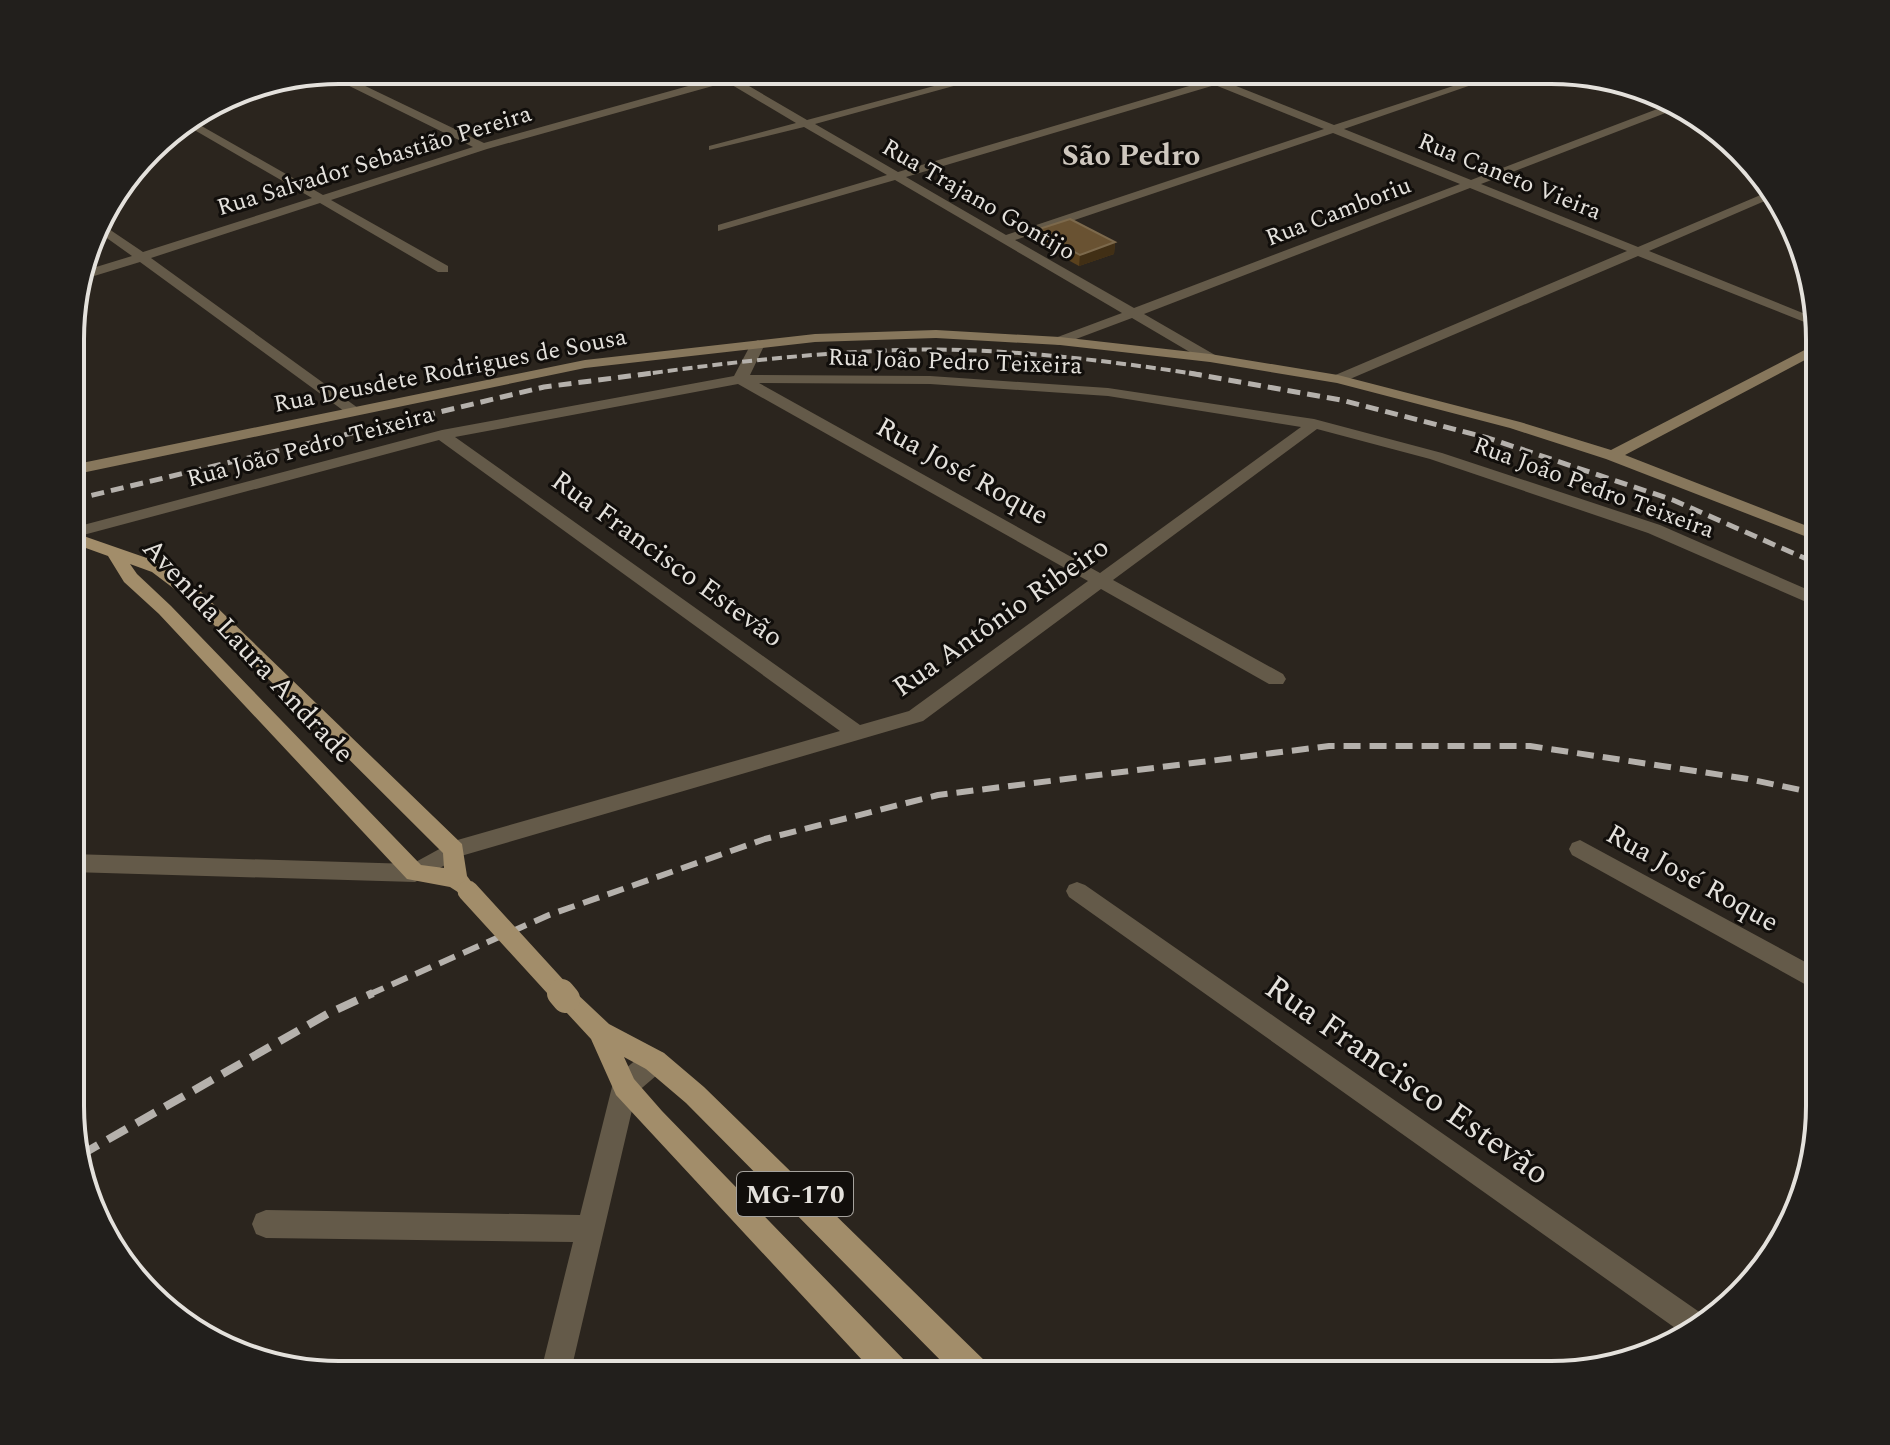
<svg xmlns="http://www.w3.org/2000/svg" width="1890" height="1445" viewBox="0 0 1890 1445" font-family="Spectral,serif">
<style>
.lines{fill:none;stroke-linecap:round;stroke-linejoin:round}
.street{fill:#645a49;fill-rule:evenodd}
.secondary{fill:#87775c;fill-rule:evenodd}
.primary{fill:#a28d6a;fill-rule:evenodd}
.rail-far3{stroke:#b5b1ac;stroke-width:4;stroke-dasharray:10 5;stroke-linecap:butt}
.rail-far2{stroke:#b5b1ac;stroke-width:5;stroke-dasharray:13 7;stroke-linecap:butt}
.rail-far1{stroke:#b5b1ac;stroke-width:6;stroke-dasharray:17 9;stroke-linecap:butt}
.rail{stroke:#b5b1ac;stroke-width:8;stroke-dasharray:22 11;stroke-linecap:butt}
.primary-bridge-far1{stroke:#a28d6a;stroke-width:21}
.primary-bridge{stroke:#a28d6a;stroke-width:28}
.wall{fill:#5a411d}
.shaded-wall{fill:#412f15}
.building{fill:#695232;stroke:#7c694c;stroke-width:2}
.labels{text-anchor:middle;stroke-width:6;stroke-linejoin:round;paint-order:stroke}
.far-street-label{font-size:24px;fill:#e4e1dc;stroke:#110e0b}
.shield{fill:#110e0b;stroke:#a5a29d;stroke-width:2}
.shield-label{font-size:26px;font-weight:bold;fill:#e4e1dc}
.street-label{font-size:28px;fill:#e4e1dc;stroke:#110e0b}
.far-district-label{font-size:30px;font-weight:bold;fill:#cec7be;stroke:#110e0b}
.near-street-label{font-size:34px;fill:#e4e1dc;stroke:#110e0b}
.rim{fill:none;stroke:#e4e1dc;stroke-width:4}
</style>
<rect width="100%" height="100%" fill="#2b251e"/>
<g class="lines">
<path class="street" d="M 648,70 C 675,70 700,71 726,75 C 737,76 751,70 764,70 L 737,79 L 807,120 L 994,70 L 1012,70 L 815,124 L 898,172 L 1206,81 L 1182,70 C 1195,70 1203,75 1214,77 C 1225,79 1246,70 1260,70 L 1226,82 L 1334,125 L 1499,71 L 1512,71 L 1344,129 L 1471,180 L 1673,103 L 1681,107 L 1481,184 L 1638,247 L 1770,191 L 1774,197 L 1649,251 L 1815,318 L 1817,327 L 1638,256 L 1343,382 L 1333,382 L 1333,376 L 1627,251 L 1470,188 L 1144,314 L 1215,355 L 1215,361 L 1205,361 L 1132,318 L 1060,345 L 1055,344 L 1055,338 L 1122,313 L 895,180 L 718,231 L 718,225 L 887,175 L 804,127 L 709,150 L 709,146 L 796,123 L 727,82 L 487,149 L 331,200 L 448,266 L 448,272 L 438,272 L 320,203 L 151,258 L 358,408 L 358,414 L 348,414 L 140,262 L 81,280 L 83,271 L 132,256 L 97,231 L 100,223 L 143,252 L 312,198 L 184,124 L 191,120 L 323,195 L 473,147 L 323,73 L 334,71 L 484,143 L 717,78 ZM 1215,85 L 1324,129 L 1006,235 L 906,177 ZM 1333,133 L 1460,184 L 1134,308 L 1015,240 Z
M 758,340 L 765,344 L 750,375 L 930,376 L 1108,388 L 1314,419 L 1442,453 L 1660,525 L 1820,595 L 1820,608 L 1648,533 L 1430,459 L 1317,429 L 1113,580 L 1283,674 L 1286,679 L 1283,684 L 1269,684 L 1101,589 L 923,721 L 461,856 L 415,882 L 71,872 L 71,854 L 412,864 L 454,841 L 840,731 L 439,440 L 72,538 L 72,528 L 442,430 L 734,376 L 751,344 ZM 759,383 L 930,384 L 1108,396 L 1301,427 L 1100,573 ZM 738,384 L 1088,581 L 909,711 L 860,725 L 455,437 Z
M 1580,840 L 1820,970 L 1819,992 L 1572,855 L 1569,849 L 1572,843 Z
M 1077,882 L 1085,885 L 1708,1318 L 1685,1335 L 1069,897 L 1066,891 L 1069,885 Z
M 655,1050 L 664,1053 L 668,1061 L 664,1069 L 636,1093 L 570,1375 L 540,1375 L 573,1242 L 266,1238 L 256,1234 L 252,1224 L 256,1214 L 266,1210 L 580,1215 L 612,1087 C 619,1072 639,1055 655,1050 Z"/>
<path class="secondary" d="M 936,330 L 1060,337 L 1210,354 L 1338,375 L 1520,422 L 1611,450 L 1820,342 L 1820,352 L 1625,455 L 1820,531 L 1820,542 L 1606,459 L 1510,428 L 1337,383 L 1210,362 L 1060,345 L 936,338 L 815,342 L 585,368 L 72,475 L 72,465 L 585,360 L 815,334 Z"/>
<path class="primary" d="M 72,532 L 164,564 L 201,592 L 462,844 L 467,876 L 475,887 L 472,893 L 464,896 L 450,887 L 407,879 L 159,614 L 124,582 L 108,556 L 72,543 ZM 130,564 L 152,572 L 189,600 L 443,853 L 444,868 L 421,865 L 171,606 L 137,574 Z
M 566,989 L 575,992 L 609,1024 L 664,1053 L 704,1087 L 988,1364 L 992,1375 L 955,1375 L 686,1103 L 646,1069 L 624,1057 L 634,1079 L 662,1111 L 908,1364 L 912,1375 L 876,1375 L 616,1095 L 591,1039 L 554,999 L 557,992 Z"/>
<path class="rail-far3" d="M 638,375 C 724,363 811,353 899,350 C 1001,347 1102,360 1203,375"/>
<path class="rail-far2" d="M 1189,373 L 1341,400 L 1488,438 L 1673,500 L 1820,565
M 72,500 L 544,387 L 653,373"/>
<path class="rail-far1" d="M 368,995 L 549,915 L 765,839 L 938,795 L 1329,746 L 1530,746 L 1748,779 L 1820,794"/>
<path class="rail" d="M 79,1156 L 329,1013 L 373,993"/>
<path class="primary-bridge-far1" d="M 468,891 L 563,995"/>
<path class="primary-bridge" d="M 561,993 L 566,999"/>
</g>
<path class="wall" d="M 1036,230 L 1115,242 L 1114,254 L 1079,266 L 1035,242 Z"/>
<path class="shaded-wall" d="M 1115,242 L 1114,254 L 1079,266 L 1080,255 Z"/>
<path class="building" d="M 1070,219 L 1115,242 L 1080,255 L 1036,230 Z"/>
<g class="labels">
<g class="far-street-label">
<text transform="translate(374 160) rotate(-17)" y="8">Rua Salvador Sebastião Pereira</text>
<text transform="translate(1510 176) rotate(22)" y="8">Rua Caneto Vieira</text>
<text transform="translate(979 199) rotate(30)" y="8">Rua Trajano Gontijo</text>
<text transform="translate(1338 211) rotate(-21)" y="8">Rua Camboriu</text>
<text transform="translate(955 361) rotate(2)" y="8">Rua João Pedro Teixeira</text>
<text transform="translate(450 370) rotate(-11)" y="8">Rua Deusdete Rodrigues de Sousa</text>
<text transform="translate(310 446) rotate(-15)" y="8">Rua João Pedro Teixeira</text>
<text transform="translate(1594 487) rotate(20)" y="8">Rua João Pedro Teixeira</text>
</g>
<rect class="shield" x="737" y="1172" width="116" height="44" rx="6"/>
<g class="shield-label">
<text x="795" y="1203">MG-170</text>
</g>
<g class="street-label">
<text transform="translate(963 470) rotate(29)" y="10">Rua José Roque</text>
<text transform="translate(668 558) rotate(36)" y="10">Rua Francisco Estevão</text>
<text transform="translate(1000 616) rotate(-35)" y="10">Rua Antônio Ribeiro</text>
<text transform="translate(249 650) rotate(47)" y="10">Avenida Laura Andrade</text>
<text transform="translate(1693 877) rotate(29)" y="10">Rua José Roque</text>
</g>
<g class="far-district-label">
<text x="1131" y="165">São Pedro</text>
</g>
<g class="near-street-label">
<text transform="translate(1408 1079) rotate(35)" y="12">Rua Francisco Estevão</text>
</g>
</g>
<path d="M0 0H1890V1445H0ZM339 84H1551A255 255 0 0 1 1806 339V1106A255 255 0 0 1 1551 1361H339A255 255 0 0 1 84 1106V339A255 255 0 0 1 339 84Z" fill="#221f1c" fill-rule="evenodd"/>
<path class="rim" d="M339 84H1551A255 255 0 0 1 1806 339V1106A255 255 0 0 1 1551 1361H339A255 255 0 0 1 84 1106V339A255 255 0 0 1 339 84Z"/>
</svg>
